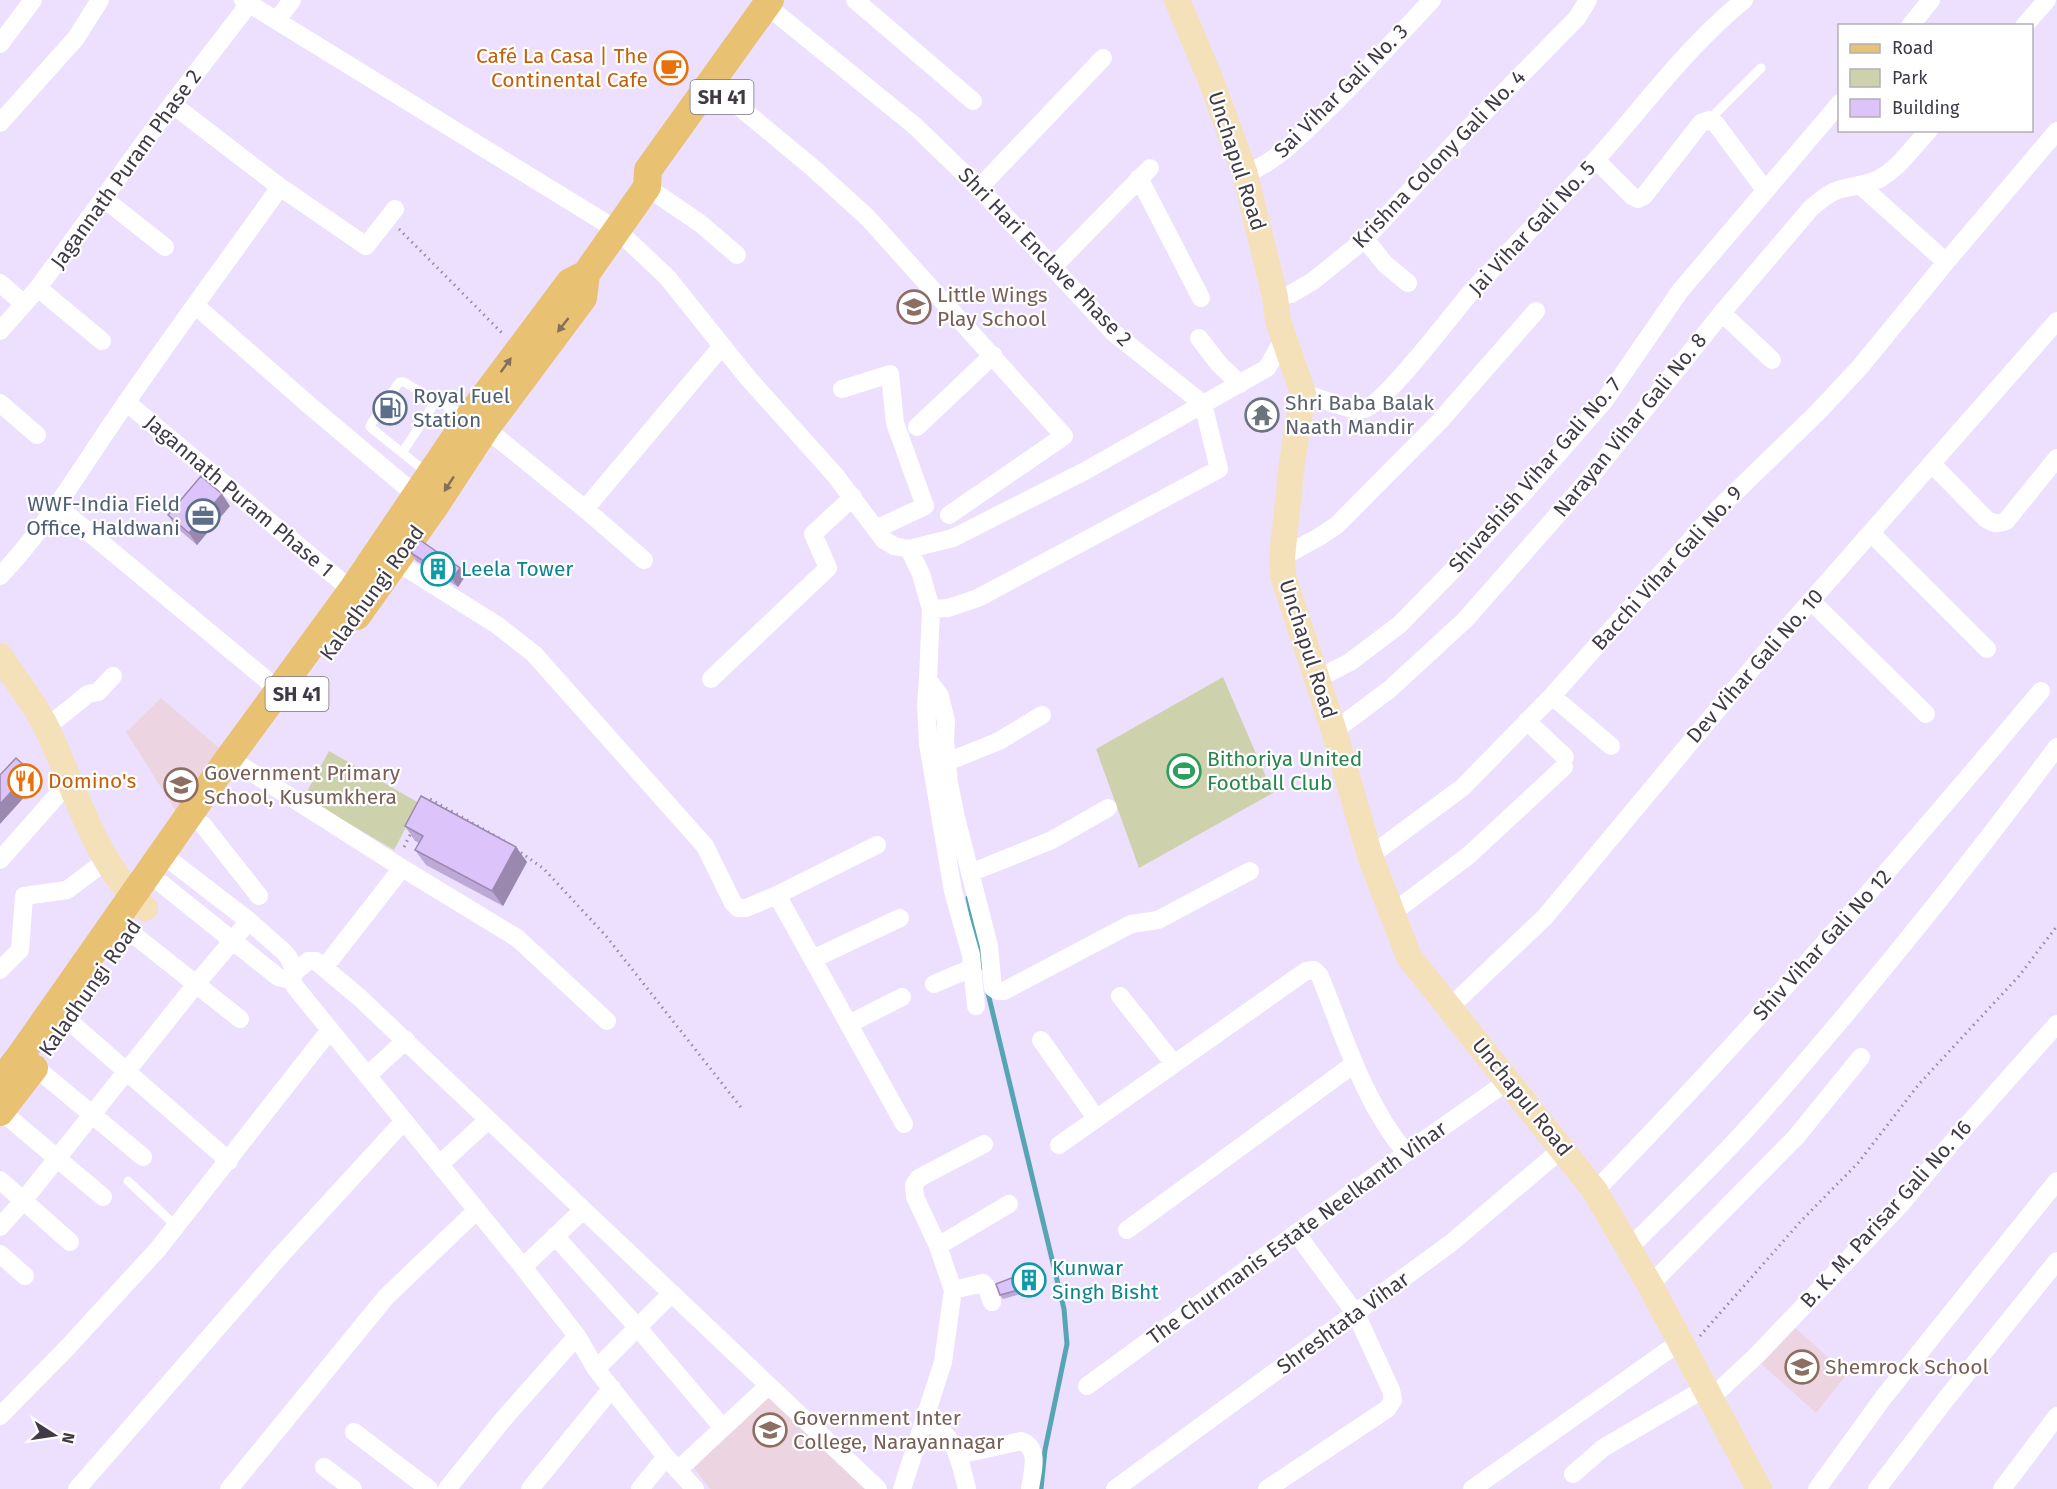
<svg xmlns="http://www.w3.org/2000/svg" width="2057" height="1489" viewBox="0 0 2057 1489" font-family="'Fira Sans',sans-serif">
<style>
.education{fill:#ecd5e1}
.green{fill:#ced2ac}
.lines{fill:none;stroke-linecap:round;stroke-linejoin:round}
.stream{stroke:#56a5b4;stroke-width:5}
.path{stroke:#958ca1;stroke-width:3;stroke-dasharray:1.5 4.5;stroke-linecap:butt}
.lane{stroke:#fff;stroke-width:9}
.street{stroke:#fff;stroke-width:18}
.secondary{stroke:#f4e0b9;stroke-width:26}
.primary{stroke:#e9c173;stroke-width:28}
.wall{fill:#bda8d7}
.shaded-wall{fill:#9a88af}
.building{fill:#dcc3fa;stroke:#9a88af;stroke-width:1.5}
.oneway{fill:#837058}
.labels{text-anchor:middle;stroke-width:4.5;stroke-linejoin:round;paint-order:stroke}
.shield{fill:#fff;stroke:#79757e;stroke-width:1.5}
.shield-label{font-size:20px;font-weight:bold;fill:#3f3a46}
.food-label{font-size:21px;fill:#c56008;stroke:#fff;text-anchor:end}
.street-label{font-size:21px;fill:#3f3a46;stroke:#fff}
.education-label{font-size:21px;fill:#785e54;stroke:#fff;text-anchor:start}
.service-label{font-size:21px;fill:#4e5e75;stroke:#fff;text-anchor:start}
.worship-label{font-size:21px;fill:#5b616d;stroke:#fff;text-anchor:start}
.culture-label{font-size:21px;fill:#0d838f;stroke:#fff;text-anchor:start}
.leisure-label{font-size:21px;fill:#27864d;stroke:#fff;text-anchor:start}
</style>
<rect width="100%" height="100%" fill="#ede0fe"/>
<path class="education" d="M 161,698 L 226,754 L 179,816 L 126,732 Z
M 1791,1324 L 1847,1374 L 1816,1413 L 1757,1360 Z
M 768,1393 L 872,1489 L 710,1489 L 694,1468 Z"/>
<path class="green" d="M 1223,677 L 1273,793 L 1139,868 L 1096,749 Z
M 329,751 L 419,803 L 394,850 L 304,797 Z"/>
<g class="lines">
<path class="stream" d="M 968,898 L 983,968
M 987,989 L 1064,1309 L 1067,1344 L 1045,1450 L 1041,1489"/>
<path class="path" d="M 399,229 L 504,335
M 427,804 L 430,799 L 506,842
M 404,847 L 411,833
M 516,849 L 544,869 L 606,936 L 743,1110
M 1700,1336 L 1801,1221 L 1858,1163 L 1919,1084 L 2019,976 L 2057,926"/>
<path class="lane" d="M 1709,120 L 1761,68
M 402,453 L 436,401
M 426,472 L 370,427 L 371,424 L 397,385 L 400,382 L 404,382 L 436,401 L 467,416
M 128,1181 L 176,1226"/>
<path class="street" d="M 243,0 L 617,230 L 667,277 L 748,378 L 835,475 L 884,540 L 894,546 L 909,549 L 921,574 L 931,609 L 928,680 L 940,696 L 946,721 L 945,742 L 949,783 L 956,818 L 989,946 L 993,988 L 998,991 L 1004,991 L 1131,924 L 1158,920 L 1250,871
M 855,0 L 973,101
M 766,5 L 915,126 L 979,188 L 1114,333 L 1203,404 L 1219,469 L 978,598 L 948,608 L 931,609
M 277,20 L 292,0
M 1910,26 L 1931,0
M 2024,26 L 2047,0
M 0,44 L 33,0
M 724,94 L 813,168 L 868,218 L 1064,436 L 949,515
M 172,104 L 280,187 L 366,246 L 395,209
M 0,123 L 76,38 L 100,0
M 1596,160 L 1632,196 L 1638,199 L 1644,196 L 1701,123 L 1709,120 L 1716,124 L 1765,190
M 1245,174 C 1276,162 1297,139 1321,116 C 1360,79 1395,39 1432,0
M 1139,178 L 1201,298
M 1860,185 L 1946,262 L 2057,131
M 647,187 L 701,224 L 737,255
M 979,188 L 1103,58
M 103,198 L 165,247
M 1365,239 L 1385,264 L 1408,283
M 1053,267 L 1150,168
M 0,283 L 24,304
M 38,288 L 102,341
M 1275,297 L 1291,294 L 1313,281 L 1365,239 L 1460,137 L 1577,18 L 1588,0
M 196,306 L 309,405 L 424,502
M 1722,313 L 1772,360
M 0,331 L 38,288 L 172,104 L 249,4
M 1199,338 L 1219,364 L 1240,384
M 842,389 L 890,374 L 895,423 L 925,506 L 876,529
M 1303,393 C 1317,397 1352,412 1364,409 C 1384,405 1453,313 1471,292 C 1511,249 1553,207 1593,163 C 1642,109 1687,46 1744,0
M 126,402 L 360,597
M 0,403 L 37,435
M 479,423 L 585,509 L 644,560
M 917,427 L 993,355
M 1932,464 L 1986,519 C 1993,523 1997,525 2006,521 L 2057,458
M 56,505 L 292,701
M 585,509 L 722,346
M 1871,533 L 1987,649
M 909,549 L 953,538 L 1085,471 L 1267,368 L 1283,340
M 387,556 L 497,625 L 534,654 L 705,846 L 733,903 L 738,908 L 746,908 L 777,895 L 877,845
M 1282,557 L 1319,537 L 1337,525 L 1439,422 L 1536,311
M 0,576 C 49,525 85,461 126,403 C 176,330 229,259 280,187
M 1811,601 L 1926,714
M 711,679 L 828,568 L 813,534 L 853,497
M 1317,679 L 1350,662 L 1399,625 L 1451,572 L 1521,496 L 1605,400 L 1680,291 L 1840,103
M 928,680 L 926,704 L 928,744 L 953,891 L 971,955 L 976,1006
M 1552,696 L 1611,746
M 1527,721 L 1565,757
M 47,727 L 88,694 L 98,692 L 113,676
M 1334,731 L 1390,689 L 1465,620 L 1588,480 L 1726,308 L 1811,208 C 1820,201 1828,193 1838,190 C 1852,186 1866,185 1879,179 C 1899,168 1913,147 1929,130
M 229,758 L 402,868 L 517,938 L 607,1021
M 947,762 L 999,741 L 1042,715
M 203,825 L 259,896
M 162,854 L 249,921 L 284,952 L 289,958 L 295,972 L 291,980 L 296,988 L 523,1267 L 577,1336 L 596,1369 L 666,1457 L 695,1489
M 1370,856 L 1463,787 L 1552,696 L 1720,507 L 1817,413 L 1860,367 L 1946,262
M 0,860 L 69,782
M 970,873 L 1052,840 L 1108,808
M 162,884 L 278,977 L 291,980
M 777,895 L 904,1124
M 1391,914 L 1469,855 L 1564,767
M 129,931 L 240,1019
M 331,959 L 402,868
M 813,959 L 900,918
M 0,970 L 20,950 L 24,896 L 67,890 L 107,860
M 295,972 L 308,961 L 316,961 L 360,998 L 878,1489
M 934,984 L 972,968
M 1120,996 L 1174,1064
M 1450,1007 L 1545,917 L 1764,654 L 2057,321
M 69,1021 L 229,1161
M 849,1024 L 902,997
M 1041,1040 L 1096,1118
M 35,1067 L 143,1157
M 367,1076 L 406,1040
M 1,1111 L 103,1197
M 1059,1145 L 1306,971 L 1314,970 L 1320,976 C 1344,1036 1364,1103 1406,1153
M 440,1164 L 488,1120
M 0,1180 L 70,1242
M 1595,1191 C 1751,1031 1897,862 2041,691
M 0,1227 L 23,1201 L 197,983 L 249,921
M 1127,1230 L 1354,1064
M 555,1236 L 638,1328 L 723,1428
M 938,1246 L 1009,1204
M 1629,1248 C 1673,1204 1719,1161 1760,1114 C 1864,996 1963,873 2057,747
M 0,1254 L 25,1276
M 523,1267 L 583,1210
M 1650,1285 L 1796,1137 L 1861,1057
M 953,1290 L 983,1283 L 986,1286 L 992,1302
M 596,1369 L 671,1294
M 1087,1386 L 1406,1153 L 1508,1081
M 1710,1399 L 1757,1355 L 1901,1204 L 1954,1140 L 2057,1024
M 0,1416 L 67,1348 L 158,1249 L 330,1030
M 925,1421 C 957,1436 959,1457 967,1489
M 354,1432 L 429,1489
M 958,1455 L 1021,1441 C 1041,1448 1032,1472 1030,1489
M 324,1467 L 353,1489
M 679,1469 L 768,1386
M 1573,1474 L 1603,1448 L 1704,1389
M 77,1489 L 281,1255 L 403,1122
M 229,1489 L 386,1297 L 477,1210
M 447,1489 L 506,1416 L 577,1336
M 530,1489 L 612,1388
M 640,1489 L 666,1457
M 902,1489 L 943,1362 L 953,1290 L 938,1246 L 915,1197 L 914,1185 L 919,1178 L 984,1144
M 1115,1489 L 1451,1243 L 1563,1148
M 1267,1489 L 1387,1409 L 1393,1400 L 1391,1390 L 1356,1314 L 1296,1233
M 1472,1489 L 1681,1341
M 1817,1489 L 1883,1398 L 2057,1181
M 1877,1489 L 1946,1399 L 2057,1261
M 2002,1489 L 2057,1416"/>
<path class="secondary" d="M 1177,0 L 1210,78 L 1245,174 L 1275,297 L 1278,321 L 1303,393 L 1292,463 L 1282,557 L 1283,576 L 1334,731 L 1370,856 L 1409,957 L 1595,1191 L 1650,1285 L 1759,1489
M 0,656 C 15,680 35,703 47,729 C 77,791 92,859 145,908"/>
<path class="primary" d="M 357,616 L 433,509 L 486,428 L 583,298 L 586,274
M 0,1082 L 20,1056 L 229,758 L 352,590 L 469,417 L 570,282 L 586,274 L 647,187 L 648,170 L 770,0
M 0,1112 L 34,1068"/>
</g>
<path class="wall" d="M 230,506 L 197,545 L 176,527 L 168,515 Z
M 411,553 L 460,568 L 466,575 L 458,587 L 416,561 Z
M 405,826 L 516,847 L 527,862 L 503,906 L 426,865 L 415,850 L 419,843 L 415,841 Z
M 1035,1269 L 1038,1273 L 1042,1288 L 1003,1299 L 1000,1295 Z"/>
<path class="shaded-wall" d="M 222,494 L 230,506 L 197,545 L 189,533 Z
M 460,568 L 466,575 L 458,587 L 452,579 Z
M 30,771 L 38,782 L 0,824 L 0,804 Z
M 516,847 L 527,862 L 503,906 L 492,891 Z
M 1035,1269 L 1038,1273 L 1042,1288 L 1040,1284 Z"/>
<path class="building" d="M 201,476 L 222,494 L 189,533 L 168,515 Z
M 420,540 L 460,568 L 452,579 L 411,553 Z
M 16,758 L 30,771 L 0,804 L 0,775 Z
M 421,796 L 516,847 L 492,891 L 415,850 L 423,836 L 405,826 Z
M 1035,1269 L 1040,1284 L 1000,1295 L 996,1284 Z"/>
<defs><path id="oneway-solid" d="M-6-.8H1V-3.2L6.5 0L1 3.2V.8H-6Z" transform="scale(1.5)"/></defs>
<g class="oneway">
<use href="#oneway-solid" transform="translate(563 325) rotate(128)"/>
<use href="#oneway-solid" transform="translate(506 365) rotate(-54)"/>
<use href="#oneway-solid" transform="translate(449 484) rotate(123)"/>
</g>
<defs>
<symbol id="cafe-ring" viewBox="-11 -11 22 22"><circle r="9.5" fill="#fff" stroke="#e8710a" stroke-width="1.5"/><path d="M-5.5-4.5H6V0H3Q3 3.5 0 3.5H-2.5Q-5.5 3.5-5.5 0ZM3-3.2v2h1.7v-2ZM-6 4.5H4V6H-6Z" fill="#e8710a"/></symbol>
<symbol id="school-ring" viewBox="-11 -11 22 22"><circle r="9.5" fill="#fff" stroke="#8d6e63" stroke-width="1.5"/><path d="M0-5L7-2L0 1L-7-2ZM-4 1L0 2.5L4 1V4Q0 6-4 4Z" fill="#8d6e63"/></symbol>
<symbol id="fuel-ring" viewBox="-11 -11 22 22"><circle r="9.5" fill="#fff" stroke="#5c6f8a" stroke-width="1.5"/><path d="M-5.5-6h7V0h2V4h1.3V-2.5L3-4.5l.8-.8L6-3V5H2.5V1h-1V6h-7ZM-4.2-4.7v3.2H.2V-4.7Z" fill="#5c6f8a"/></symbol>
<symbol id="temple-ring" viewBox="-11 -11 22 22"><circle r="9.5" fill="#fff" stroke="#6b7280" stroke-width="1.5"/><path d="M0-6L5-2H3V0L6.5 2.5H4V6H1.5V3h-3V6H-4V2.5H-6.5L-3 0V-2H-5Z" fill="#6b7280"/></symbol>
<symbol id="office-ring" viewBox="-11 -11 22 22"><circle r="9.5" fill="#fff" stroke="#5c6f8a" stroke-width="1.5"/><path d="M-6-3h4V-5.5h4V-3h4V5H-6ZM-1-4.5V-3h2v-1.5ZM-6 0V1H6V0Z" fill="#5c6f8a"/></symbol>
<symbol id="building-ring" viewBox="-11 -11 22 22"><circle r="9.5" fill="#fff" stroke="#0f9aa8" stroke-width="1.5"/><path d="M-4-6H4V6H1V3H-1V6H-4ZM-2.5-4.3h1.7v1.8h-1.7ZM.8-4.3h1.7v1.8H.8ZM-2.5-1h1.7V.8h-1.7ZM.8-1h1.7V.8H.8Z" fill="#0f9aa8"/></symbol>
<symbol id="stadium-ring" viewBox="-11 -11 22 22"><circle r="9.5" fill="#fff" stroke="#2e9e5b" stroke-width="1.5"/><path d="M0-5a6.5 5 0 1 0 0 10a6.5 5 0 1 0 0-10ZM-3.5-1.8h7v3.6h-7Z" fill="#2e9e5b"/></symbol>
<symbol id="restaurant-ring" viewBox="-11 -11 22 22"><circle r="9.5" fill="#fff" stroke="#e8710a" stroke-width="1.5"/><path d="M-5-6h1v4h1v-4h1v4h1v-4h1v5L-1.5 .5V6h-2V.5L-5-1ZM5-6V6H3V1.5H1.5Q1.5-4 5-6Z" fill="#e8710a"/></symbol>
</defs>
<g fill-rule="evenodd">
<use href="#cafe-ring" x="652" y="49" width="38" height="38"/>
<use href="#school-ring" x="895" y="288" width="38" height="38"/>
<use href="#fuel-ring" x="371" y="389" width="38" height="38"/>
<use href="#temple-ring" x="1243" y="396" width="38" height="38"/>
<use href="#office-ring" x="184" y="497" width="38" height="38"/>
<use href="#building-ring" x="419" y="550" width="38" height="38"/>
<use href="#stadium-ring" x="1165" y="752" width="38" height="38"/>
<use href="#restaurant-ring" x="6" y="762" width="38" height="38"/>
<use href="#school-ring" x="162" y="766" width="38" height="38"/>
<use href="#building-ring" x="1010" y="1261" width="38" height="38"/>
<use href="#school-ring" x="1783" y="1348" width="38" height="38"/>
<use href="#school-ring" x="751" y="1411" width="38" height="38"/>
</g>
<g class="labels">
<g class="shield">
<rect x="690.5" y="80" width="63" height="34" rx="4.5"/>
<rect x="265.5" y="677" width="63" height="34" rx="4.5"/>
</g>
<g class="shield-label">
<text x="722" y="104">SH 41</text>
<text x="297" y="701">SH 41</text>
</g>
<g class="food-label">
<text x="648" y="63">Café La Casa | The<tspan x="648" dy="24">Continental Cafe</tspan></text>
<text x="48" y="788" text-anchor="start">Domino's</text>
</g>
<g class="street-label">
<text transform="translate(1341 91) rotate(-45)" y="7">Sai Vihar Gali No. 3</text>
<text transform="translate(1439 159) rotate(-46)" y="7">Krishna Colony Gali No. 4</text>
<text transform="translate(1237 161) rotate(72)" y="7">Unchapul Road</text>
<text transform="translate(126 169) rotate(-54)" y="7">Jagannath Puram Phase 2</text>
<text transform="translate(1532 228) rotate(-47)" y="7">Jai Vihar Gali No. 5</text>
<text transform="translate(1045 257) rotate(46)" y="7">Shri Hari Enclave Phase 2</text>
<text transform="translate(1630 425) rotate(-51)" y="7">Narayan Vihar Gali No. 8</text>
<text transform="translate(1535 475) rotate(-49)" y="7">Shivashish Vihar Gali No. 7</text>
<text transform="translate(239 496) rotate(40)" y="7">Jagannath Puram Phase 1</text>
<text transform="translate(1667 568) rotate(-48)" y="7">Bacchi Vihar Gali No. 9</text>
<text transform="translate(372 593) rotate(-54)" y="7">Kaladhungi Road</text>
<text transform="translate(1308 649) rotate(72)" y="7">Unchapul Road</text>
<text transform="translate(1755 666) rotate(-49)" y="7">Dev Vihar Gali No. 10</text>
<text transform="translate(1822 945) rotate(-48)" y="7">Shiv Vihar Gali No 12</text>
<text transform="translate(90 988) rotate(-55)" y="7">Kaladhungi Road</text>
<text transform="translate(1522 1097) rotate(51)" y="7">Unchapul Road</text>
<text transform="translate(1886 1214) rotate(-48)" y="7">B. K. M. Parisar Gali No. 16</text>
<text transform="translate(1297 1233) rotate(-36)" y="7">The Churmanis Estate Neelkanth Vihar</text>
<text transform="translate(1343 1323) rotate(-36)" y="7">Shreshtata Vihar</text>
</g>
<g class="education-label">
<text x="937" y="302">Little Wings<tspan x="937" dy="24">Play School</tspan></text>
<text x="204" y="780">Government Primary<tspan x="204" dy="24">School, Kusumkhera</tspan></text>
<text x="1825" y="1374">Shemrock School</text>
<text x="793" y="1425">Government Inter<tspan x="793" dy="24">College, Narayannagar</tspan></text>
</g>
<g class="service-label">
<text x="413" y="403">Royal Fuel<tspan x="413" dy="24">Station</tspan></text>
<text x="180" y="511" text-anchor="end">WWF-India Field<tspan x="180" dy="24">Office, Haldwani</tspan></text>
</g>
<g class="worship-label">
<text x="1285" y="410">Shri Baba Balak<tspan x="1285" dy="24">Naath Mandir</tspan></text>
</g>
<g class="culture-label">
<text x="461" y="576">Leela Tower</text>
<text x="1052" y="1275">Kunwar<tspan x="1052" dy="24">Singh Bisht</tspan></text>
</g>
<g class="leisure-label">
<text x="1207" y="766">Bithoriya United<tspan x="1207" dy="24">Football Club</tspan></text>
</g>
</g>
<rect x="1838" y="24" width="195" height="108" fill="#ffffff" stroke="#b2b0b5" stroke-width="1.5"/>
<rect x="1850" y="44" width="30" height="9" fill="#e9c173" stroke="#b2b0b5" stroke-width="1.5"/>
<text x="1892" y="54" font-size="18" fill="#3f3a46">Road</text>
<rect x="1850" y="69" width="30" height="18" fill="#ced2ac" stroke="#b2b0b5" stroke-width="1.5"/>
<text x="1892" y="84" font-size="18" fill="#3f3a46">Park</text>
<rect x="1850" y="99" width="30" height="18" fill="#dcc3fa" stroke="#b2b0b5" stroke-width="1.5"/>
<text x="1892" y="114" font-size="18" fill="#3f3a46">Building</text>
<g transform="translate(54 1435) rotate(102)" stroke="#ffffff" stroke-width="4.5" paint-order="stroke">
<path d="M0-4.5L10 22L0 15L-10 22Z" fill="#3f3a46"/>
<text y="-9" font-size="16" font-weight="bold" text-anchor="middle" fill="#3f3a46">N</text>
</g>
</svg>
